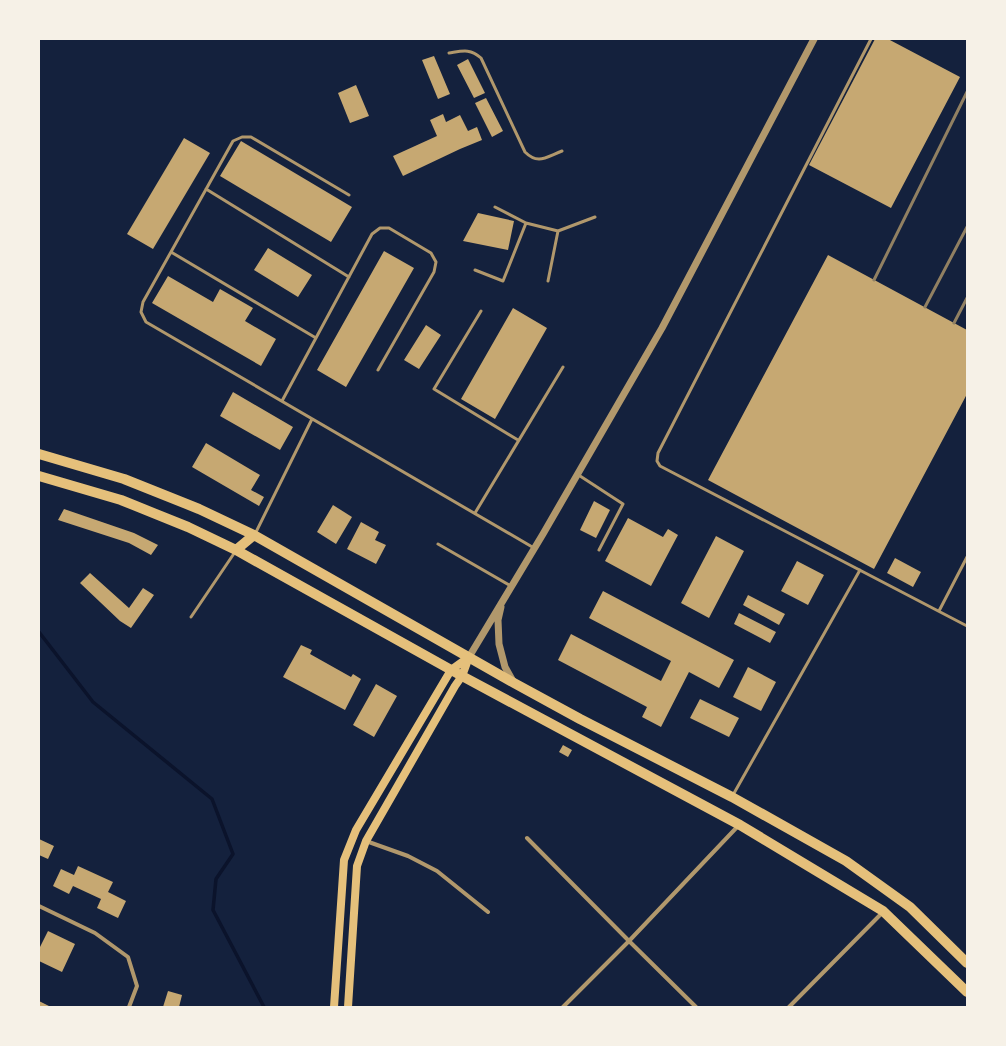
<svg xmlns="http://www.w3.org/2000/svg" width="1006" height="1046" viewBox="0 0 1006 1046" font-family="'Space Grotesk',sans-serif">
<style>
.lines{fill:none;stroke-linecap:round;stroke-linejoin:round}
.stream{stroke:#0b132b;stroke-width:3.5}
.building{fill:#c6a872}
.service{stroke:#b1986c;stroke-width:3}
.minor{stroke:#b1986c;stroke-width:4}
.tertiary{stroke:#b1986c;stroke-width:7}
.secondary{stroke:#e5c07b;stroke-width:8}
.primary{stroke:#e5c07b;stroke-width:10}
.rail{stroke:#918062;stroke-width:3}
</style>
<rect width="100%" height="100%" fill="#14213d"/>
<g class="lines">
<path class="stream" d="M 39,632 L 93,702 L 212,799 L 233,854 L 216,879 L 213,910 L 264,1007"/>
</g>
<path class="building" d="M 875,39 L 888,39 L 960,77 L 891,208 L 809,165 Z
M 434,56 L 450,94 L 438,99 L 422,60 Z
M 468,59 L 485,93 L 474,98 L 457,65 Z
M 356,85 L 369,116 L 350,123 L 338,93 Z
M 486,98 L 503,131 L 492,137 L 475,103 Z
M 443,114 L 446,122 L 460,115 L 468,131 L 477,127 L 482,140 L 460,149 L 403,176 L 393,156 L 437,136 L 430,120 Z
M 184,138 L 210,153 L 153,249 L 127,234 Z
M 241,141 L 352,207 L 331,242 L 220,176 Z
M 478,213 L 514,221 L 508,250 L 463,241 Z
M 268,248 L 312,275 L 298,297 L 254,270 Z
M 384,251 L 414,268 L 346,387 L 317,370 Z
M 828,255 L 967,330 L 967,394 L 874,569 L 708,480 Z
M 168,276 L 213,302 L 220,289 L 253,308 L 245,321 L 276,339 L 261,366 L 152,303 Z
M 513,308 L 547,328 L 495,419 L 461,399 Z
M 426,325 L 441,335 L 419,369 L 404,360 Z
M 233,392 L 293,427 L 280,450 L 220,416 Z
M 206,443 L 260,475 L 251,490 L 264,497 L 259,506 L 192,467 Z
M 594,501 L 610,510 L 596,538 L 580,530 Z
M 333,505 L 352,517 L 336,544 L 317,532 Z
M 64,509 L 134,533 L 158,545 L 151,555 L 129,543 L 58,520 Z
M 628,518 L 663,537 L 668,529 L 678,535 L 651,586 L 605,561 Z
M 361,522 L 379,532 L 375,540 L 386,545 L 376,564 L 347,549 Z
M 716,536 L 744,551 L 709,618 L 681,603 Z
M 895,558 L 921,572 L 913,587 L 887,573 Z
M 797,561 L 824,575 L 808,605 L 781,591 Z
M 90,573 L 129,608 L 143,588 L 154,595 L 131,628 L 120,621 L 80,583 Z
M 603,591 L 734,660 L 719,688 L 689,672 L 661,727 L 642,717 L 647,707 L 558,660 L 571,634 L 661,681 L 671,661 L 589,618 Z
M 748,595 L 785,614 L 779,625 L 743,605 Z
M 739,613 L 776,632 L 770,643 L 734,624 Z
M 301,645 L 312,650 L 310,654 L 351,677 L 353,674 L 361,679 L 345,710 L 283,677 Z
M 748,667 L 776,682 L 761,711 L 733,697 Z
M 376,684 L 397,696 L 374,737 L 353,725 Z
M 700,699 L 739,718 L 729,737 L 690,718 Z
M 563,745 L 572,750 L 568,757 L 559,752 Z
M 39,839 L 54,846 L 48,859 L 39,855 Z
M 78,866 L 113,882 L 108,892 L 126,901 L 118,918 L 97,908 L 101,899 L 73,886 L 69,894 L 53,886 L 61,869 L 74,875 Z
M 48,931 L 75,944 L 62,972 L 39,961 L 39,949 Z
M 168,991 L 182,995 L 179,1007 L 163,1007 Z
M 39,1001 L 51,1007 L 39,1007 Z"/>
<g class="lines">
<path class="service" d="M 871,39 L 658,453 L 657,461 L 660,466 L 967,626
M 449,53 C 462,51 470,48 481,58 L 525,152 C 538,165 546,157 562,151
M 206,189 L 349,277
M 349,195 L 251,137 L 242,137 L 233,141 L 143,302 L 141,312 L 146,322 L 534,548
M 495,207 L 526,223 L 558,231 L 595,217
M 171,252 L 316,338
M 475,270 L 503,281 L 526,223
M 548,281 L 558,231
M 481,311 L 434,389 L 518,440
M 282,401 L 372,234 L 380,228 L 389,228 L 431,253 L 436,262 L 434,272 L 378,370
M 577,474 L 623,504 L 599,550
M 475,513 L 563,367
M 255,534 L 312,419
M 438,544 L 511,586
M 939,611 L 967,557
M 191,617 L 235,552
M 733,795 L 860,570"/>
<path class="minor" d="M 527,838 L 629,941 L 696,1007
M 366,841 L 408,856 L 437,871 L 488,912
M 39,906 L 95,933 L 128,957 L 137,986 L 129,1007
M 563,1007 L 629,941 L 739,825
M 789,1007 L 883,912"/>
<path class="tertiary" d="M 501,607 L 498,620 L 499,644 L 505,667 L 514,683
M 469,657 L 543,534 L 662,328 L 814,39"/>
<path class="secondary" d="M 334,1007 L 344,860 L 356,830 L 451,670 L 469,657 L 462,676 L 455,686 L 366,841 L 357,866 L 348,1007"/>
<path class="primary" d="M 39,454 L 124,479 L 199,509 L 254,535 L 514,683 L 580,719 L 732,797 L 846,861 L 910,907 L 967,963
M 39,476 L 121,500 L 188,527 L 236,550 L 462,676 L 740,825 L 883,911 L 967,992
M 236,550 L 254,535"/>
<path class="rail" d="M 874,280 L 967,92
M 925,307 L 967,227
M 954,323 L 967,298"/>
</g>
<rect width="1006" height="1046" fill="none" stroke="#f6f1e7" stroke-width="80"/>
</svg>
